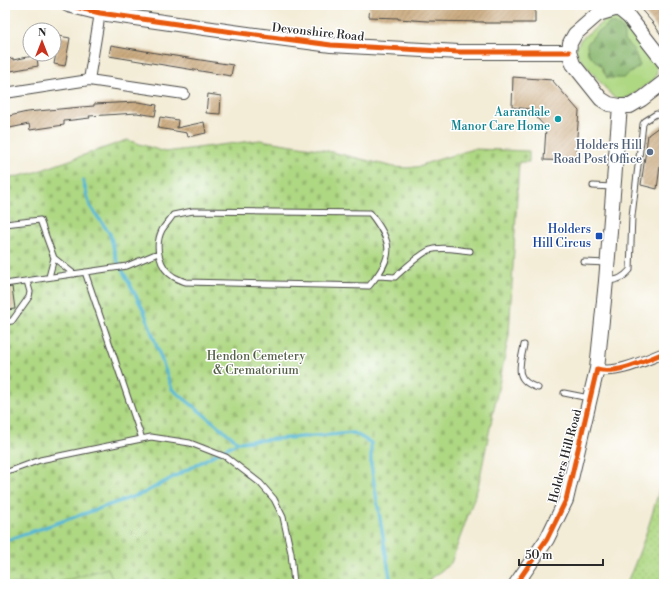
<svg xmlns="http://www.w3.org/2000/svg" width="669" height="589" viewBox="0 0 669 589" font-family="'Libre Bodoni',serif">
<style>
.grass{fill:#afd883;stroke:#6d8257}
.forest{fill:url(#forest-firs);stroke:#5b724e}
.cemetery{fill:url(#cemetery-stones);stroke:#6d8257}
.garden{fill:url(#garden-dots);stroke:#6d8257}
.lines{fill:none;stroke-linecap:round;stroke-linejoin:round}
.stream{stroke:#57b8d5;stroke-width:3.5}
.building{fill:url(#building-hatch)}
.lane-casing{stroke:#494845;stroke-width:7}
.street-casing{stroke:#494845;stroke-width:12}
.secondary-casing{stroke:#494845;stroke-width:16}
.lane{stroke:#fff;stroke-width:5}
.street{stroke:#fff;stroke-width:10}
.secondary{stroke:#fff;stroke-width:14}
.cycleway-casing{stroke:#fff;stroke-width:8}
.cycleway{stroke:#e8590c;stroke-width:5}
.culture-dot{fill:#0f9aa8;stroke:#fff;stroke-width:1.5}
.service-dot{fill:#5c6f8a;stroke:#fff;stroke-width:1.5}
.transit-dot{fill:#1a4fb4;stroke:#fff;stroke-width:1.5}
.labels{text-anchor:middle;stroke-width:3;stroke-linejoin:round;paint-order:stroke}
.street-label{font-size:12px;fill:#2b2b2b;stroke:#fff}
.culture-label{font-size:12px;fill:#0d838f;stroke:#fff;text-anchor:end}
.service-label{font-size:12px;fill:#4e5e75;stroke:#fff;text-anchor:end}
.transit-label{font-size:12px;fill:#164399;stroke:#fff;text-anchor:end}
.park-label{font-size:12px;fill:#535f45;stroke:#fff}
</style>
<defs>
<pattern id="forest-firs" width="22" height="20" patternUnits="userSpaceOnUse"><rect width="22" height="20" fill="#8bb871"/><path d="M5 1l3.5 6h-7zM16 11l3.5 6h-7z" fill="#72965d"/></pattern>
<pattern id="cemetery-stones" width="16" height="16" patternUnits="userSpaceOnUse"><rect width="16" height="16" fill="#afd883"/><path d="M2 7V4a2 2 0 0 1 4 0v3zM10 15v-3a2 2 0 0 1 4 0v3z" fill="#97ba71"/></pattern>
<pattern id="garden-dots" width="8" height="8" patternUnits="userSpaceOnUse"><rect width="8" height="8" fill="#afd883"/><path d="M2 2h.1M6 6h.1" fill="none" stroke="#97ba71" stroke-width="1.8" stroke-linecap="round"/></pattern>
<pattern id="building-hatch" width="6" height="6" patternUnits="userSpaceOnUse"><rect width="6" height="6" fill="#cbaa7f"/><path d="M-1 1l2-2M0 6l6-6M5 7l2-2" fill="none" stroke="#a58b68"/></pattern>
</defs>
<rect width="100%" height="100%" fill="#fff"/>
<filter id="ink" filterUnits="userSpaceOnUse"><feTurbulence type="fractalNoise" baseFrequency=".025" numOctaves="2"/><feDisplacementMap in="SourceGraphic" scale="8" xChannelSelector="R" yChannelSelector="G"/><feConvolveMatrix kernelMatrix="1 2 1 2 8 2 1 2 1" color-interpolation-filters="sRGB"/></filter>
<filter id="wash" filterUnits="userSpaceOnUse"><feTurbulence type="fractalNoise" baseFrequency=".012" numOctaves="4" result="noise"/><feDisplacementMap in="SourceGraphic" scale="16" xChannelSelector="R" yChannelSelector="G"/><feGaussianBlur stdDeviation="0.9" result="paint"/><feColorMatrix in="noise" values="0 0 0 0 0 0 0 0 0 0 0 0 0 0 0 0 0 1.4 0 .05"/><feComposite in="paint" operator="in"/></filter>
<g filter="url(#wash)">
<rect width="100%" height="100%" fill="#f3ecd6"/>
<path class="grass" d="M 609,17 L 618,19 L 655,63 L 657,71 L 655,79 L 629,97 L 621,99 L 613,97 L 578,56 L 576,48 L 581,39 Z
M 108,567 L 114,584 L 54,584 Z"/>
<path class="forest" d="M 610,23 L 616,24 L 624,30 L 624,40 L 634,50 L 640,66 L 623,78 L 607,78 L 601,66 L 588,54 L 587,44 L 596,33 Z"/>
<path class="cemetery" d="M 127,140 L 165,152 L 260,140 L 319,149 L 394,167 L 407,168 L 423,166 L 424,164 L 473,149 L 529,151 L 529,162 L 519,162 L 509,335 L 478,487 L 451,563 L 424,584 L 114,584 L 108,568 L 54,584 L 5,584 L 5,179 L 33,173 Z"/>
<path class="garden" d="M 664,471 L 664,584 L 626,584 C 643,548 654,510 664,471 Z"/>
<g class="lines">
<path class="stream" d="M 83,181 L 90,206 L 110,234 L 116,258 L 144,311 L 172,389 L 238,442
M 5,541 L 144,493 L 238,442 L 354,433 L 371,443 L 371,465 L 391,584"/>
</g>
<g id="blocks">
<path class="building" d="M 370,5 L 535,6 L 535,23 L 484,23 L 484,22 L 428,21 L 398,19 L 398,18 L 369,17 Z
M 637,5 L 664,5 L 664,39 L 653,23 Z
M 59,36 L 70,38 L 65,66 L 54,64 Z
M 111,45 L 156,53 L 233,65 L 231,76 L 109,56 Z
M 33,56 L 37,56 L 38,66 L 5,72 L 5,60 L 13,58 L 13,60 Z
M 513,77 L 552,80 L 579,111 L 575,161 L 544,160 L 546,128 L 529,109 L 512,107 Z
M 208,94 L 221,96 L 220,114 L 206,113 Z
M 138,102 L 157,105 L 155,116 L 137,113 L 89,116 L 90,118 L 64,121 L 64,125 L 30,130 L 29,124 L 5,129 L 5,117 L 27,112 L 81,107 L 94,106 L 94,104 Z
M 160,117 L 178,120 L 177,128 L 204,122 L 206,133 L 188,137 L 187,133 L 158,128 Z
M 664,123 L 664,142 L 663,143 L 657,189 L 641,185 L 648,135 Z
M 12,287 L 15,309 L 5,310 L 5,288 Z"/>
</g>
</g>
<g filter="url(#ink)">
<use href="#blocks" fill-opacity="0" stroke="#494845" stroke-width="1"/>
<g class="lines">
<defs>
<path id="lane" d="M 593,186 L 612,187
M 193,211 L 370,213 C 393,243 395,256 369,286 L 186,282 C 182,281 178,279 174,277 C 159,268 154,246 162,230 C 165,225 170,220 173,215 Z
M 5,224 L 40,220 L 54,258 L 74,274
M 584,262 L 607,263
M 85,272 L 142,439
M 378,276 L 395,277 C 403,270 421,253 430,250 C 442,246 458,250 470,251
M 49,277 L 54,258
M 608,281 C 618,280 623,278 630,270 L 632,216 L 643,124 L 645,121 L 656,114 L 664,115
M 5,284 L 127,266 L 158,253
M 5,322 L 12,321 L 29,297 L 30,292 L 27,281
M 524,345 C 520,366 513,380 538,388
M 564,393 L 589,398
M 5,473 L 40,460 L 151,437 L 190,443 L 226,457 L 260,483 L 274,499 L 283,517 L 291,553 L 294,584"/>
<path id="street" d="M 89,80 L 100,13
M 5,93 L 89,80 L 184,94
M 597,369 C 616,375 646,360 664,353"/>
<path id="secondary" d="M 68,5 L 100,13 L 233,32 L 331,45 L 459,52 L 569,52
M 618,8 L 598,14 L 575,34 L 570,43 L 569,52 L 573,64 L 601,99 L 609,104 L 620,106 L 630,106 L 642,99 L 664,82
M 618,8 L 629,17 L 664,62
M 516,584 L 547,539 L 566,500 L 590,398 L 597,369 L 606,281 L 620,106"/>
</defs>
<use href="#lane" class="lane-casing"/>
<use href="#street" class="street-casing"/>
<use href="#secondary" class="secondary-casing"/>
<use href="#lane" class="lane"/>
<use href="#street" class="street"/>
<use href="#secondary" class="secondary"/>
<defs>
<path id="cycleway" d="M 68,5 L 100,13 L 233,32 L 331,45 L 459,52 L 569,52
M 516,584 L 547,539 L 566,500 L 597,369 C 616,375 646,360 664,353"/>
</defs>
<use href="#cycleway" class="cycleway-casing"/>
<use href="#cycleway" class="cycleway"/>
</g>
</g>
<circle class="culture-dot" cx="558" cy="119" r="4"/>
<circle class="service-dot" cx="650" cy="152" r="4"/>
<rect class="transit-dot" x="595" y="232" width="8" height="8" rx="2"/>
<g class="labels">
<g class="street-label">
<text transform="translate(318 32) rotate(6)" y="4">Devonshire Road</text>
<text transform="translate(565 456) rotate(-75)" y="4">Holders Hill Road</text>
</g>
<g class="culture-label">
<text x="550" y="116">Aarandale<tspan x="550" dy="14">Manor Care Home</tspan></text>
</g>
<g class="service-label">
<text x="642" y="149">Holders Hill<tspan x="642" dy="14">Road Post Office</tspan></text>
</g>
<g class="transit-label">
<text x="591" y="233">Holders<tspan x="591" dy="14">Hill Circus</tspan></text>
</g>
<g class="park-label">
<text x="256" y="360">Hendon Cemetery<tspan x="256" dy="14">&amp; Crematorium</tspan></text>
</g>
</g>
<rect width="669" height="589" fill="none" stroke="#fff" stroke-width="20"/>
<g transform="translate(42 42)"><circle r="19" fill="#ffffff" stroke="#aaaaaa"/>
<path d="M0-3L7 15L0 10L-7 15Z" fill="#c8321e"/>
<text y="-6" font-size="11" font-weight="bold" text-anchor="middle" fill="#2b2b2b">N</text>
</g>
<path d="M519 559v6h84v-6" fill="none" stroke="#2b2b2b" stroke-width="2"/>
<text x="525" y="559" font-size="12" fill="#2b2b2b" stroke="#ffffff" stroke-width="3" paint-order="stroke">50 m</text>
</svg>
